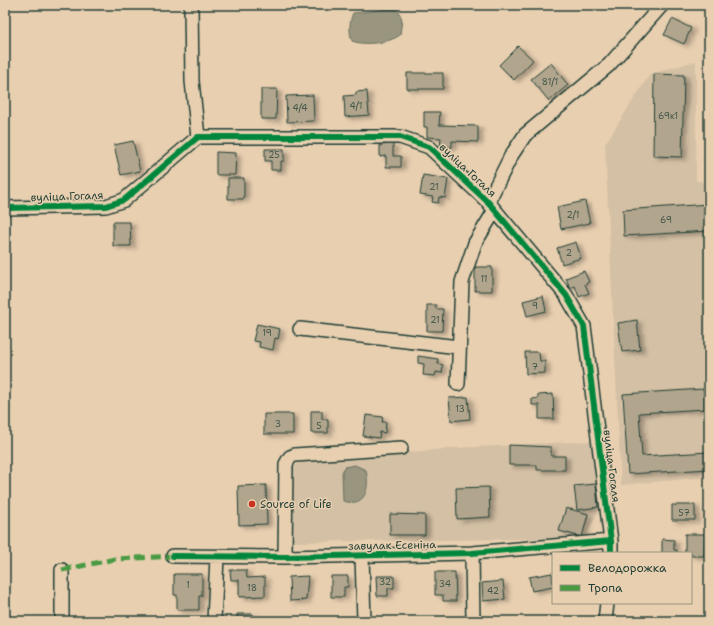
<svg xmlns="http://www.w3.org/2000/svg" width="714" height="626" viewBox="0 0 714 626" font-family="'Shantell Sans',sans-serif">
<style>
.built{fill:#d4c0a4}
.water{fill:#99957f;stroke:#687261}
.building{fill:#b1a68d;stroke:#1f3d34;filter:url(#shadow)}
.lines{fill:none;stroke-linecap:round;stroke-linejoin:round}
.minor-casing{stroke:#1f3d34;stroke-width:16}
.minor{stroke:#e8cfb0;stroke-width:13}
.quiet{stroke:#4a9a42;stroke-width:5;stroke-dasharray:10 5;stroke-linecap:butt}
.cycleway-casing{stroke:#e8cfb0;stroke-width:8}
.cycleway{stroke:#00873e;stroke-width:6}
.poi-dot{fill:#c8321e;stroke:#e8cfb0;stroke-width:1.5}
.labels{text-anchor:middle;stroke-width:3;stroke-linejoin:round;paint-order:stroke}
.number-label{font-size:9px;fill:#44574a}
.street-label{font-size:11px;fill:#1f3d34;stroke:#e8cfb0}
.poi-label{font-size:11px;fill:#1f3d34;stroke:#e8cfb0;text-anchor:start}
</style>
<defs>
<filter id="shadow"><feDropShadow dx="4.5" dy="2.5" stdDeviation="2" flood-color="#0004"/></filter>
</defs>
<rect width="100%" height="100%" fill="#e8cfb0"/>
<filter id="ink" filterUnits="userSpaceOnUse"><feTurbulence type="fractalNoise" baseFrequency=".025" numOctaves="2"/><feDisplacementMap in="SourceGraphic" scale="8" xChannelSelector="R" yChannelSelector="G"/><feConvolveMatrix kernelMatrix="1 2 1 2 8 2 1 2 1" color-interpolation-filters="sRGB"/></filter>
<g filter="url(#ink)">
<path class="built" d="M 696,61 L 696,181 L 709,182 L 709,477 L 621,485 L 605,144 L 650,74 Z
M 591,441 L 598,510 L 586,538 L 290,542 L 292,472 L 294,465 L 304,461 L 456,448 Z"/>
<path class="water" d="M 390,9 L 398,10 L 402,19 L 400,35 C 390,43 364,46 352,41 C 349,32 349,22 353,13 Z
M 355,465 L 366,470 C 370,488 366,508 343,501 L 342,472 L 345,467 Z"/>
<path class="building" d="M 672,19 L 691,28 L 684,44 L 664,35 Z
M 518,46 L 533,60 L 514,80 L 499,65 Z
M 551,63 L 568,85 L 549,101 L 531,79 Z
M 407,73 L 443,73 L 443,89 L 407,89 Z
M 654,74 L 684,75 L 682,157 L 653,156 Z
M 261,89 L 277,89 L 276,119 L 261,119 Z
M 367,91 L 369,115 L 345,117 L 344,96 L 356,95 L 356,92 Z
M 313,95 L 314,121 L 287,122 L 286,96 Z
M 424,112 L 440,112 L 439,125 L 478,126 L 478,142 L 452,141 L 452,147 L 440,147 L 441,138 L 427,137 L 427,127 L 424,127 Z
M 133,141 L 140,171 L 121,175 L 114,145 Z
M 393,144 L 393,156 L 401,156 L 401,167 L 386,167 L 386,156 L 380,157 L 380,145 Z
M 265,149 L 284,149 L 284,161 L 281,161 L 281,170 L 271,170 L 271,161 L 265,161 Z
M 216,152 L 236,153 L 235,175 L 216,175 Z
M 423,175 L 448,179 L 445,198 L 439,197 L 438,203 L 432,202 L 433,197 L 420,195 Z
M 228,178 L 244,178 L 244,199 L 228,199 Z
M 585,201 L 590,223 L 561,229 L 557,207 Z
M 709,204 L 709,231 L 624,236 L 623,210 Z
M 113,222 L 130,222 L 131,246 L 113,246 Z
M 576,242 L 581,258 L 562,264 L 557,248 Z
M 475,267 L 492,267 L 492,291 L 475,291 Z
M 584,271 L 589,282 L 585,284 L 589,293 L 579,297 L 575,286 L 570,288 L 566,278 Z
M 543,296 L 546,311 L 527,316 L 523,301 Z
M 427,305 L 436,305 L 436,309 L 443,309 L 442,331 L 427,331 Z
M 637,320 L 640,350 L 622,352 L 618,323 Z
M 257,324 L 280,329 L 278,339 L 275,338 L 273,350 L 259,347 L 260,342 L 253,341 Z
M 525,352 L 539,352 L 540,361 L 545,361 L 545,373 L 526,374 Z
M 418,356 L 438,359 L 438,364 L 443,365 L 442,373 L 436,372 L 435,376 L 423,375 L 424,364 L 418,363 Z
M 704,389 L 705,409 L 639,413 L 642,456 L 709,452 L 709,469 L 628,474 L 623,394 Z
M 553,394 L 554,419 L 539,419 L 539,405 L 532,405 L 532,399 L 538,398 L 538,395 Z
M 468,397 L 470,419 L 451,421 L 449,398 Z
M 311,411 L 322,411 L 322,419 L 328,419 L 328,433 L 311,433 Z
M 264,414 L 293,414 L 293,434 L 264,434 Z
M 366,415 L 383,417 L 382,422 L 386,422 L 385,433 L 380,432 L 379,438 L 363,436 Z
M 509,445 L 551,447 L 551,456 L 565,456 L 565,470 L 537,470 L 537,465 L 509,465 Z
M 596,484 L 598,507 L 577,510 L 574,486 Z
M 266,485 L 267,524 L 239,525 L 238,486 Z
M 489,487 L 490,517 L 457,519 L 456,488 Z
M 672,505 L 695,505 L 695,520 L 672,520 Z
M 566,508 L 588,514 L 582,537 L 559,531 Z
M 390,514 L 425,515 L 425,535 L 390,535 Z
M 685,534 L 705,534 L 704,556 L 691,556 L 691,553 L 685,553 Z
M 662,539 L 674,540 L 674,550 L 677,550 L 677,553 L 662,553 Z
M 230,570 L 246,570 L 247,578 L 265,577 L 265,596 L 239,597 L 239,580 L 231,580 Z
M 435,572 L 455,572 L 456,601 L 443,601 L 443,595 L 435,595 Z
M 552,573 L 553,587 L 532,591 L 529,577 Z
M 174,574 L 202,574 L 202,596 L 199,596 L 199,610 L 177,610 L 177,595 L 174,595 Z
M 308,576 L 306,600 L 290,601 L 289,577 Z
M 331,576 L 348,576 L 348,587 L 344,587 L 344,597 L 331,597 Z
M 376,576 L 394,576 L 394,588 L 388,588 L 388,596 L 377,596 Z
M 503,581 L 505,599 L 483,601 L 482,583 Z
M 237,614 L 253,614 L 253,618 L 256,618 L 256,621 L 237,621 Z"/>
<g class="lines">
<defs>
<path id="minor" d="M 191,5 L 192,81 L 198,137
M 488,202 L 511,156 L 525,135 L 609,65 L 662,5
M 5,208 L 106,206 L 124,200 L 198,137 L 400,137 L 429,147 L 488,202 L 566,295 L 584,326 L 611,541 L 611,553
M 300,329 L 459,347
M 458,384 L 462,282 L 475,243 L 495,210
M 472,553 L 473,621
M 173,556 L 285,557 L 472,553 L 611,541
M 362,556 L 364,621
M 285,557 L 286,464 L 290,457 L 295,455 L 401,448
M 62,570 L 62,621
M 214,621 L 217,557
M 605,621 L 607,603"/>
</defs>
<use href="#minor" class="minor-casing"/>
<use href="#minor" class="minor"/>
<path class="quiet" d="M 62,570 L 115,559 L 173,556"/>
<defs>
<path id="cycleway" d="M 5,208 L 106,206 L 124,200 L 198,137 L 400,137 L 429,147 L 488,202 L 566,295 L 584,326 L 611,541 L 611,553
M 173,556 L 285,557 L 472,553 L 611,541"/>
</defs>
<use href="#cycleway" class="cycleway-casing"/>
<use href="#cycleway" class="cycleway"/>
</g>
</g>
<circle class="poi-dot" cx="252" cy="504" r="4"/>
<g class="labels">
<g class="number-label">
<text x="550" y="85">81/1</text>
<text x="356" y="109">4/1</text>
<text x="300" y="111">4/4</text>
<text x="668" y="119">69к1</text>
<text x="274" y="158">25</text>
<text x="434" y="190">21</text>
<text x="573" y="218">2/1</text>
<text x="666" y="223">69</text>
<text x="569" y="256">2</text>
<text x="484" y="282">11</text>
<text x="535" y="309">9</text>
<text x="435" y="323">21</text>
<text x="267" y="336">19</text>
<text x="535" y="370">7</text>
<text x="460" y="412">13</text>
<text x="278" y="427">3</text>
<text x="319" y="429">5</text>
<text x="684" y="516">57</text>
<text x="385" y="585">32</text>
<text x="445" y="587">34</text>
<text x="188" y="588">1</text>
<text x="252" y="591">18</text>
<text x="493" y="594">42</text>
</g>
<g class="street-label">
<text transform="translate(468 170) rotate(43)" y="4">вуліца Гогаля</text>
<text transform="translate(67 196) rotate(-2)" y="4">вуліца Гогаля</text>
<text transform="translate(612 466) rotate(83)" y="4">вуліца Гогаля</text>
<text transform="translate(392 545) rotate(-1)" y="4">завулак Есеніна</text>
</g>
<g class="poi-label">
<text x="260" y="508">Source of Life</text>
</g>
</g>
<rect width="714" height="626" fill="none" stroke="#e8cfb0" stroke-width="20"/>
<rect x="10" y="10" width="694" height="606" fill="none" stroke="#1f3d34" stroke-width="1.5" filter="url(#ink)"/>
<rect x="552" y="552" width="140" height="52" fill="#e8cfb0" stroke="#98957e"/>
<rect x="560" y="565" width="20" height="6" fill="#00873e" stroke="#98957e"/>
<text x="588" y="572" font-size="12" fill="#1f3d34">Велодорожка</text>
<rect x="560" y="585" width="20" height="6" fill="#4a9a42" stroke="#98957e"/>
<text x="588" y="592" font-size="12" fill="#1f3d34">Тропа</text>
</svg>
